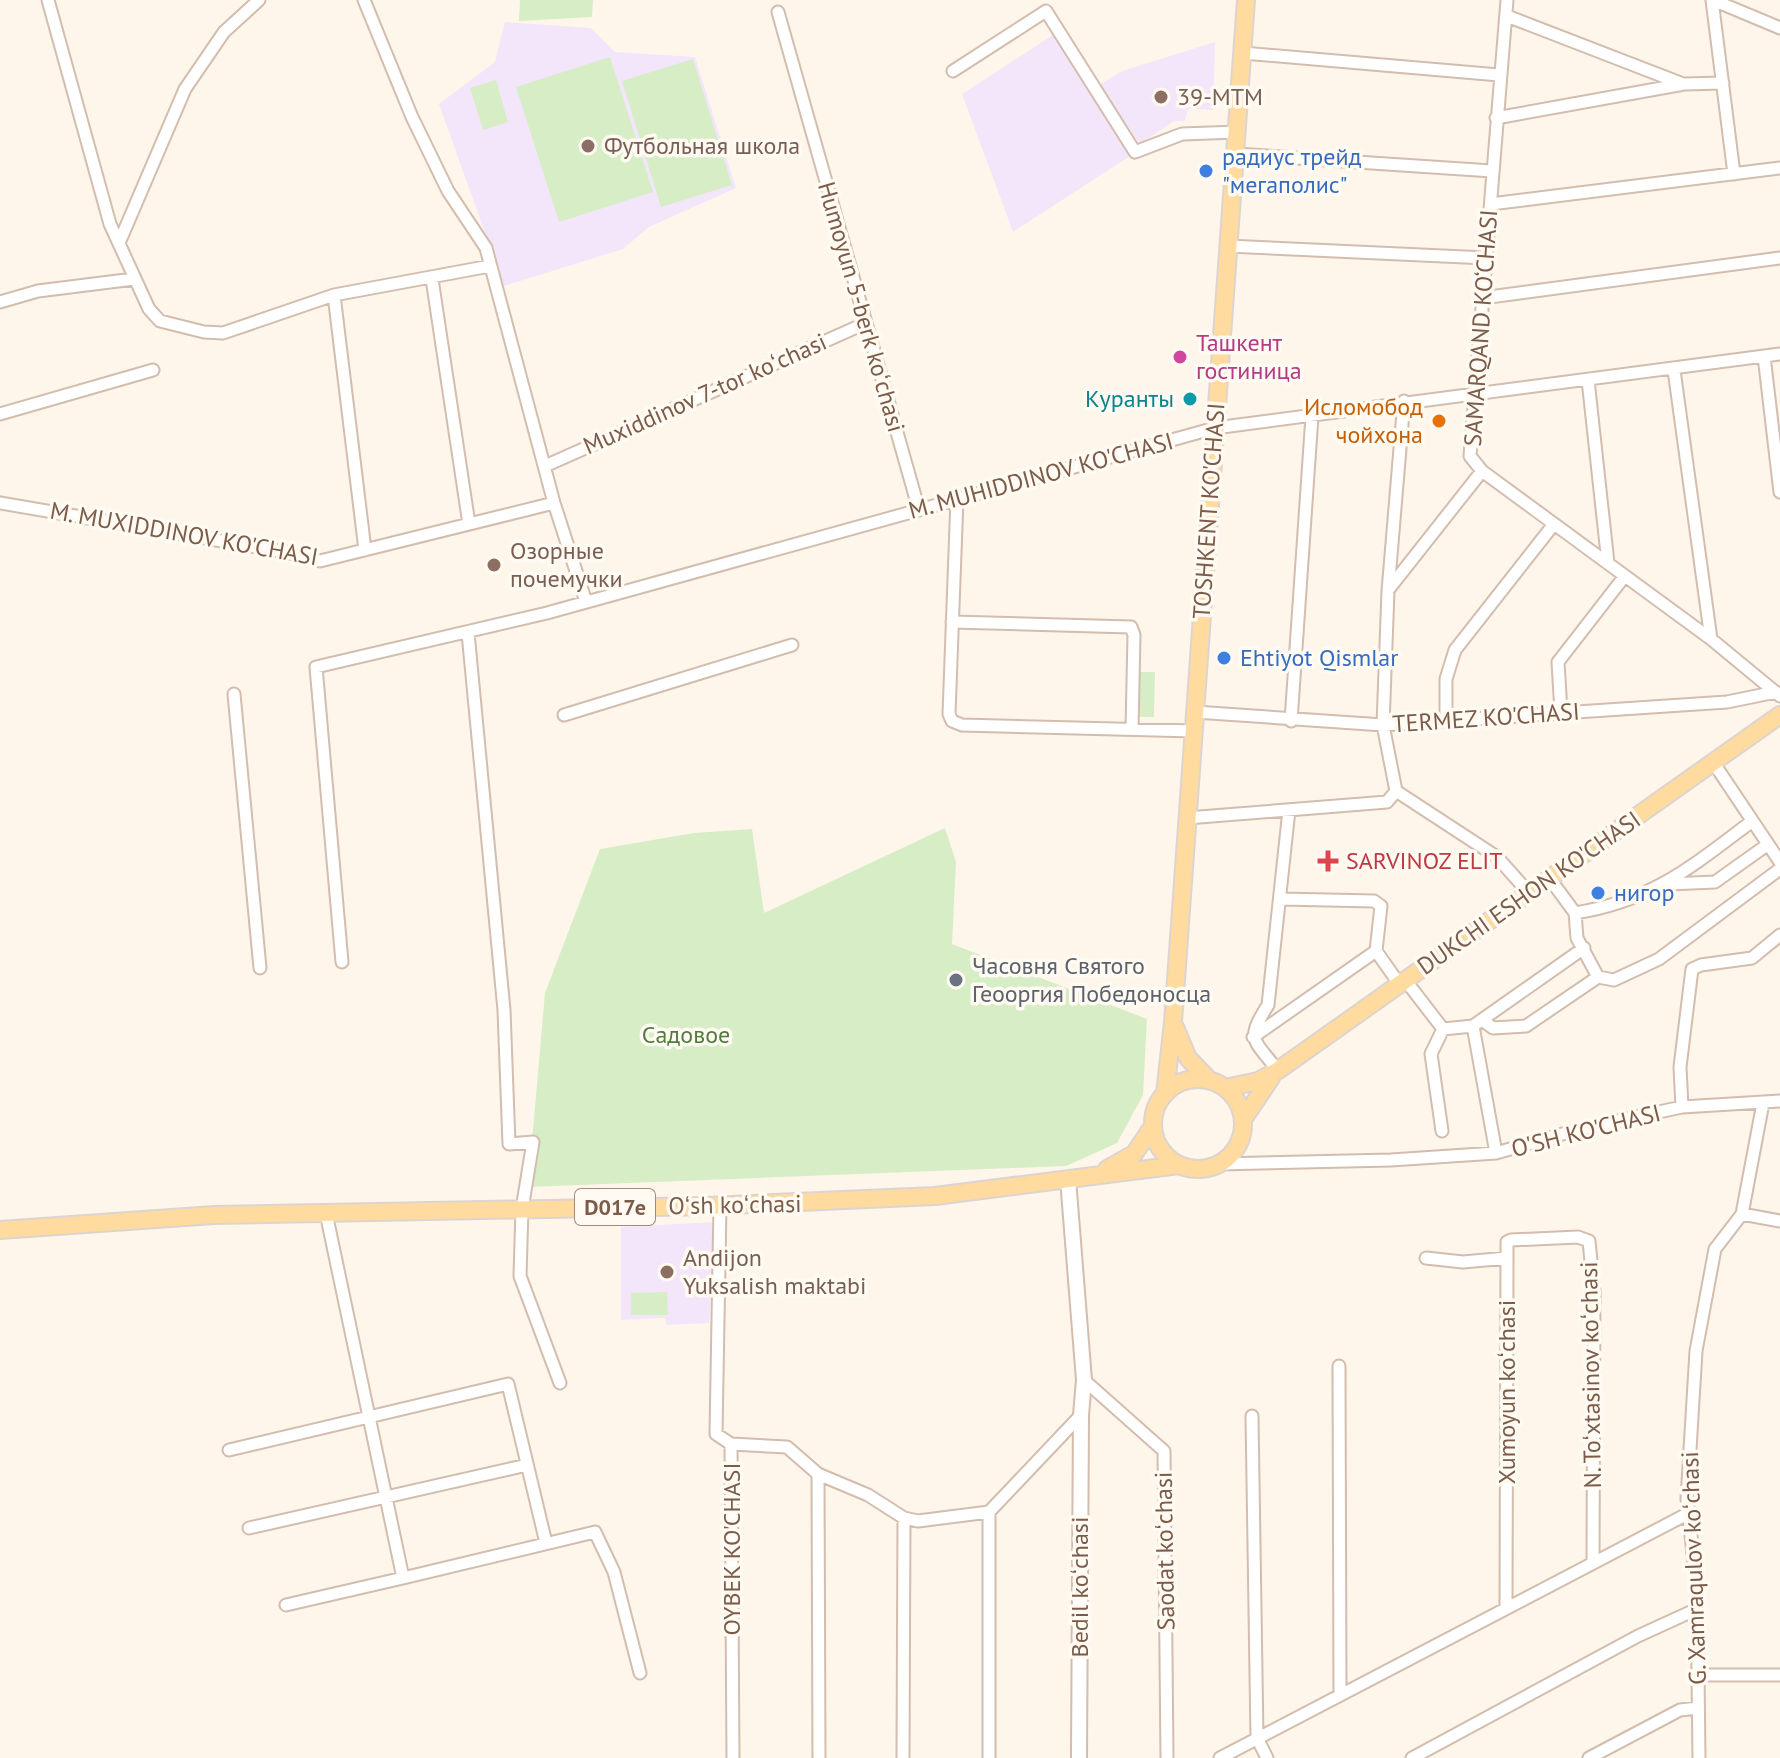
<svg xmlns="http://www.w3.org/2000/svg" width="1780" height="1758" viewBox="0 0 1780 1758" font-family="'PT Sans',sans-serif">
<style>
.education{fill:#f3e6fb}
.green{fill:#d7edc6}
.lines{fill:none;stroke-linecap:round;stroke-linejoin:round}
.minor-casing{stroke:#d2bdae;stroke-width:15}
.tertiary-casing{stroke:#d2bdae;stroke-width:18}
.primary-casing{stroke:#ddd4d0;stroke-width:20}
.minor{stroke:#fff;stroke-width:11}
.tertiary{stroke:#fff;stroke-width:14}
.primary{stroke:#ffdba0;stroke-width:16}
.education-dot{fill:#8d6e63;stroke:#fffaf2;stroke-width:3}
.shop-dot{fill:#3f7fe0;stroke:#fffaf2;stroke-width:3}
.hotel-dot{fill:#d1479c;stroke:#fffaf2;stroke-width:3}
.culture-dot{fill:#0f9aa8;stroke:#fffaf2;stroke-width:3}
.food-dot{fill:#e8710a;stroke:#fffaf2;stroke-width:3}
.health-dot{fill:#e0444e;stroke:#fffaf2;stroke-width:3}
.worship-dot{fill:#6b7280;stroke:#fffaf2;stroke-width:3}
.labels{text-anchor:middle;stroke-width:7;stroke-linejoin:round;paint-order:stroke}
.shield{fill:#fffaf2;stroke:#a38b7c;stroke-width:2}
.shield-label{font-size:22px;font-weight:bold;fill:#7b5b4a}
.education-label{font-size:24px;fill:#785e54;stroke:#fffaf2;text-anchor:start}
.shop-label{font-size:24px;fill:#366cbe;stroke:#fffaf2;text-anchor:start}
.street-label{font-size:24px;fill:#7b5b4a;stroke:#fffaf2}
.hotel-label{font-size:24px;fill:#b23c85;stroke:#fffaf2;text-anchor:start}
.culture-label{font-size:24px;fill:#0d838f;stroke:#fffaf2;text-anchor:end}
.food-label{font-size:24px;fill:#c56008;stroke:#fffaf2;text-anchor:end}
.health-label{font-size:24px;fill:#be3a42;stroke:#fffaf2;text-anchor:start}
.worship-label{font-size:24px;fill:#5b616d;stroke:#fffaf2;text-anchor:start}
.park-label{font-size:24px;fill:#517b3f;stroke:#fffaf2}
</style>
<rect width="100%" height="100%" fill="#fef6ea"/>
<path class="education" d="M 505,22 L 591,28 L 615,52 L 695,57 L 736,188 L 649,227 L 623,249 L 504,286 L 439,104 L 495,62 Z
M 1056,33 L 1133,154 L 1013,232 L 962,94 Z
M 1215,42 L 1213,110 L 1188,109 L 1185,121 L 1174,121 L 1140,144 L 1099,85 L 1122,71 Z
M 715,1222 L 709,1323 L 666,1325 L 665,1318 L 621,1320 L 621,1227 Z"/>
<path class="green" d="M 520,0 L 593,0 L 592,17 L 519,21 Z
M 610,57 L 653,192 L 559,222 L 516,87 Z
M 693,59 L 732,185 L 661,207 L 622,81 Z
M 496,80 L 508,122 L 483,130 L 470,88 Z
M 1138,672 L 1155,672 L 1154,717 L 1138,717 Z
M 945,828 L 956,862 L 952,944 L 1147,1019 L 1143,1095 L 1117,1143 L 1066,1166 L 528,1187 L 545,993 L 600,849 L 694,833 L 752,829 L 764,913 Z
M 667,1292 L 668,1315 L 631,1315 L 631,1293 Z"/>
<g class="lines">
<defs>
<path id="minor" d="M 48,0 L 110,224 L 149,309 L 160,321 L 204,332 L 223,333 L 334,295 L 490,266
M 364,0 L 412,117 L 448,191 L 486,248 L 554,503 L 586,602
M 1507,0 L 1470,456 L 1482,471 L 1711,639 L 1780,696
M 1712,0 L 1734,174
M 1713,0 L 1780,28
M 778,12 L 919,510
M 1507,16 L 1683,84
M 1243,53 L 1499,75
M 953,71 L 1046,11 L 1135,152 L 1182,134 L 1238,132
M 1496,118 L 1684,84 L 1723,83
M 1236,154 L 1492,171
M 1491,204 L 1780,168
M 119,243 L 185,89 L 224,32 L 259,0
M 1227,246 L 1486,258
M 432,279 L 469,524
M 334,295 L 365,550
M 1482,298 L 1780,258
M 0,302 L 38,291 L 134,279
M 1764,356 L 1780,492
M 1674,370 L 1711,639
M 1588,380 L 1608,563
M 0,414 L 153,370
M 545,466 L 866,323
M 957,499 L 949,714 L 952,721 L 962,725 L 1194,731
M 0,503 L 286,552 L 320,561 L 554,503
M 1388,590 L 1482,471
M 952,622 L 1131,627 L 1134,635 L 1132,729
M 468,633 L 504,1010 L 509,1144 L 533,1142 L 522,1209 L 520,1276 L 560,1383
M 234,694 L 260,968
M 1195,712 L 1383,725 L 1727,702 L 1776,692
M 1561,712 L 1558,662 L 1624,577
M 564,715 L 792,645
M 1446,718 L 1446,679 L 1455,650 L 1554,524
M 1291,721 L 1312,416
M 1713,762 L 1780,862
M 1396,791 L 1497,857 L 1529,893
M 1187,818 L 1387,802 L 1396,791 L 1383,725 L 1388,591 L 1404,401
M 1550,879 L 1575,913 L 1577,938 L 1598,977 L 1614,980 L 1659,959 L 1780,869
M 1669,884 L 1715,882 L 1767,845
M 1281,899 L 1374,901 L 1381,906 L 1376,951 L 1400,985
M 1575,913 C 1652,901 1691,867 1751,822
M 342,962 L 316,667 L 547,613 L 1215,428 L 1780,354
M 1406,981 L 1443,1029 L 1473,1026 L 1584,948
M 1482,1020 L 1493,1028 L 1526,1026 L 1598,977
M 1473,1026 L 1496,1153
M 1253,1037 L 1376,951
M 1278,1071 C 1254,1039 1245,1041 1268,1005 L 1289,810
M 1682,1107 L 1680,1067 L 1692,969 L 1701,965 L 1752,958 L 1780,935
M 1442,1131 L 1431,1054 L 1443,1029
M 1219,1164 L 1391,1160 L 1496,1153 L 1580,1129 L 1682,1107 L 1780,1101
M 720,1205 L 716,1434 L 731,1444 L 733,1758
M 326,1213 L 403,1578 L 595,1532 L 614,1572 L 640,1673
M 1742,1214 L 1780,1221
M 1426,1258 L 1463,1262 L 1507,1258 L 1506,1607
M 1507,1258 L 1507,1242 L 1511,1240 L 1578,1237 L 1589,1241 L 1594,1292 L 1593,1562
M 1339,1366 L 1340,1694
M 1084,1380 L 1164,1451 L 1167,1758
M 1252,1416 L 1257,1738 L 1267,1758
M 731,1444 L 787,1447 L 818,1474 L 868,1495 L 904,1518 L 918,1521 L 989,1512 L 1081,1415
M 229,1450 L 508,1384 L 546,1543
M 818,1474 L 819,1758
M 249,1528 L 527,1465
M 286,1605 L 403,1578
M 1698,1675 L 1780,1675
M 903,1758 L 904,1518
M 989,1758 L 989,1512
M 1220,1758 L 1691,1512
M 1412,1758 L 1638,1636 L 1697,1609
M 1589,1758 L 1680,1710 L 1698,1708
M 1699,1758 L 1697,1590 L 1687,1499 L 1696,1351 L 1715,1249 L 1742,1214 L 1763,1103"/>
<path id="tertiary" d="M 1068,1179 L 1084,1380 L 1081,1415 L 1079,1758"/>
<path id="primary" d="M 1175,1027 L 1188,1058 L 1209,1080
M1153 1124a45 45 0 1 1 90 0a45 45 0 1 1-90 0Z
M 1225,1088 L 1258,1081 L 1277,1071 L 1780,715
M 1165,1094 L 1173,1022 L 1246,0
M 1244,1118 L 1271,1078
M 1107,1169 L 1134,1154 L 1153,1126
M 0,1230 L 214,1215 L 708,1206 L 935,1196 L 1179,1165"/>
</defs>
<use href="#minor" class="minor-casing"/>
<use href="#tertiary" class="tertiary-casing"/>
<use href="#primary" class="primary-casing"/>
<use href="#minor" class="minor"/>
<use href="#tertiary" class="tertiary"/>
<use href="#primary" class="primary"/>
</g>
<g class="education-dot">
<circle cx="1161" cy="97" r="8"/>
<circle cx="588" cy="146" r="8"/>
<circle cx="494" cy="565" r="8"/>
<circle cx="667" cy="1272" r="8"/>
</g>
<g class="shop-dot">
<circle cx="1206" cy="171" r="8"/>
<circle cx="1224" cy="658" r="8"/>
<circle cx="1598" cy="893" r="8"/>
</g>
<circle class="hotel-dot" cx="1180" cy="357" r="8"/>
<circle class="culture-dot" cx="1190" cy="399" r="8"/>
<circle class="food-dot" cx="1439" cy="421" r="8"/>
<path class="health-dot" d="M1324 849h8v8h8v8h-8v8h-8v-8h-8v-8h8z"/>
<circle class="worship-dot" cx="956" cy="980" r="8"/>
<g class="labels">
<rect class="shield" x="575" y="1189" width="80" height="36" rx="6"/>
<g class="shield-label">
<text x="615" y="1215">D017e</text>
</g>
<g class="education-label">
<text x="1177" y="105">39-MTM</text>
<text x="604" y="154">Футбольная школа</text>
<text x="510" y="559">Озорные<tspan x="510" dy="28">почемучки</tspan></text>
<text x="683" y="1266">Andijon<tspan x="683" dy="28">Yuksalish maktabi</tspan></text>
</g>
<g class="shop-label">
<text x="1222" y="165">радиус трейд<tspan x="1222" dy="28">"мегаполис"</tspan></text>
<text x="1240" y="666">Ehtiyot Qismlar</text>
<text x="1614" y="901">нигор</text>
</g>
<g class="street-label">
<text transform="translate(861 307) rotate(74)" y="8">Humoyun 5-berk koʻchasi</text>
<text transform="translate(1481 328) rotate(-86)" y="8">SAMARQAND KO‘CHASI</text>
<text transform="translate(705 394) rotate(-24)" y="8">Muxiddinov 7-tor koʻchasi</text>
<text transform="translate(1041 476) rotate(-15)" y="8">M. MUHIDDINOV KO'CHASI</text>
<text transform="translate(1209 511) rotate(-86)" y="8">TOSHKENT KO'CHASI</text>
<text transform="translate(184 534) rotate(10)" y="8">M. MUXIDDINOV KO'CHASI</text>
<text transform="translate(1486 718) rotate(-4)" y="8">TERMEZ KO'CHASI</text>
<text transform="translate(1529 893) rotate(-35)" y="8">DUKCHI ESHON KO'CHASI</text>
<text transform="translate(1586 1131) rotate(-14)" y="8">O'SH KO'CHASI</text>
<text transform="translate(735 1205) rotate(-1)" y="8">Oʻsh koʻchasi</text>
<text transform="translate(1591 1375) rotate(-91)" y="8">N. Toʻxtasinov koʻchasi</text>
<text transform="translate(1507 1392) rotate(-90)" y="8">Xumoyun koʻchasi</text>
<text transform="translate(732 1549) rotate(-90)" y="8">OYBEK KO'CHASI</text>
<text transform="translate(1165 1551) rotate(-91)" y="8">Saodat koʻchasi</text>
<text transform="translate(1694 1568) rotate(-92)" y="8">G. Xamraqulov koʻchasi</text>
<text transform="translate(1080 1587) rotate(-90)" y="8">Bedil koʻchasi</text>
</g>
<g class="hotel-label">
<text x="1196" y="351">Ташкент<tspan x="1196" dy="28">гостиница</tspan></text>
</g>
<g class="culture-label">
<text x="1174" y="407">Куранты</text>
</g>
<g class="food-label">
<text x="1423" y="415">Исломобод<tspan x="1423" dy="28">чойхона</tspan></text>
</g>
<g class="health-label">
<text x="1346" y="869">SARVINOZ ELIT</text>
</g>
<g class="worship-label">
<text x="972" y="974">Часовня Святого<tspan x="972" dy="28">Геооргия Победоносца</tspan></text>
</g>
<g class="park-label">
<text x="686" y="1043">Садовое</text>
</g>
</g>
</svg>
